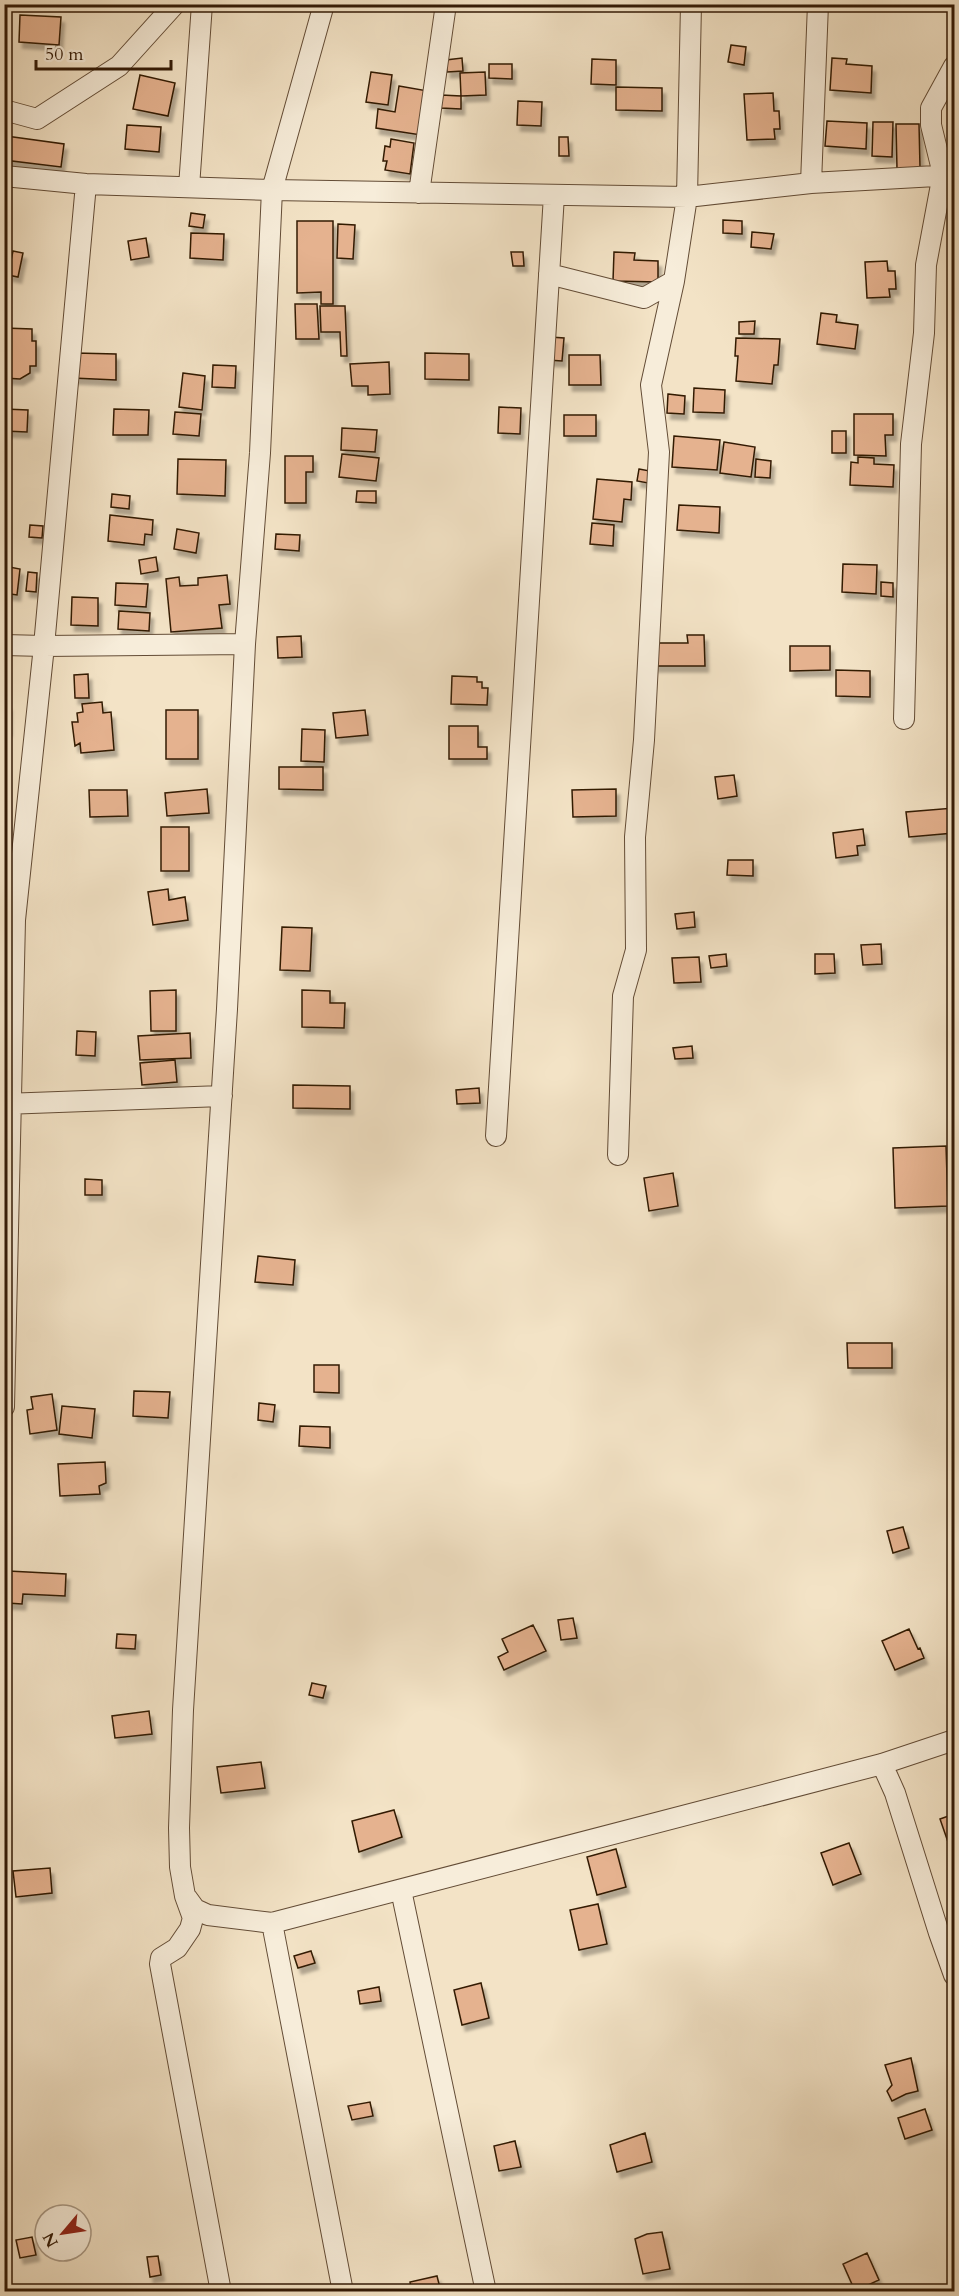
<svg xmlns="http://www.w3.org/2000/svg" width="959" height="2296" viewBox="0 0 959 2296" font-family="Cardo,serif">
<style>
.building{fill:#e5b28f;stroke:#331a06;stroke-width:1.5;filter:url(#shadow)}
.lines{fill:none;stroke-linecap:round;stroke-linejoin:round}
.street-casing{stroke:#634c36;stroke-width:22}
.street{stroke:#f7edda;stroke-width:20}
</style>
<defs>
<filter id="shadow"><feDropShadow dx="3.5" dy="6" stdDeviation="1.5" flood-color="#0004"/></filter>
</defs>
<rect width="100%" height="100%" fill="#f3e3c6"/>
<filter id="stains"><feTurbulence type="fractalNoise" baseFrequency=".00333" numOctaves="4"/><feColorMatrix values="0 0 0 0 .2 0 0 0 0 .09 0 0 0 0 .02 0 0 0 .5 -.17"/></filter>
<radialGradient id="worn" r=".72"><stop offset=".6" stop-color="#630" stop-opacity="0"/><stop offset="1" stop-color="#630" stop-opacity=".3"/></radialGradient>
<path class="building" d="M 20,15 L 61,17 L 59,45 L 19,42 Z
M 731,45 L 746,47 L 744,65 L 728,62 Z
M 462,58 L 463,71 L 447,72 L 446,60 Z
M 832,58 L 847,59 L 846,64 L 872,66 L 871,93 L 830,90 Z
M 592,59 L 616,60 L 616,85 L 591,84 Z
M 489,64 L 512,64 L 512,79 L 489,78 Z
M 371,72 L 392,75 L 388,105 L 366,102 Z
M 485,72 L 486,95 L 461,96 L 460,73 Z
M 140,75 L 175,83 L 168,116 L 133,109 Z
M 399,86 L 428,91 L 421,135 L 376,128 L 378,109 L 395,112 Z
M 616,87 L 662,88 L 662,111 L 616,110 Z
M 773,93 L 774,111 L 779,111 L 780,129 L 774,129 L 775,139 L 747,140 L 744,94 Z
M 441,95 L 461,96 L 461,109 L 441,108 Z
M 518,101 L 542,102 L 541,126 L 517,125 Z
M 827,121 L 867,123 L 866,149 L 825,146 Z
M 873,122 L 893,122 L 892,157 L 872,156 Z
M 896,124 L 919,124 L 920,168 L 897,169 Z
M 127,125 L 161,127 L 159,152 L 125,149 Z
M 6,136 L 64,144 L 61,167 L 4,160 Z
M 559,137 L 568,137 L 569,156 L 559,156 Z
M 391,139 L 414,143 L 410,174 L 385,170 L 387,161 L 383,161 L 385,146 L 390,147 Z
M 191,213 L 205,215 L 203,228 L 189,226 Z
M 723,220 L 742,221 L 742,234 L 723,233 Z
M 297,221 L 333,221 L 333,304 L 321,304 L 321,292 L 297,293 Z
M 338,224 L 355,225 L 353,259 L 337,258 Z
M 752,232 L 774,234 L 771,249 L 751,247 Z
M 191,233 L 224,234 L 223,260 L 190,258 Z
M 146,238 L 149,257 L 131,260 L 128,241 Z
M 13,251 L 23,253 L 18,277 L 8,275 Z
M 511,252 L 523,252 L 524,266 L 513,266 Z
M 614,252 L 635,253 L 634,260 L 658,261 L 658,282 L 613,281 Z
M 887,261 L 888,271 L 895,271 L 896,289 L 889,289 L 890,297 L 867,298 L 865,262 Z
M 295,304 L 317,304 L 319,339 L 296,339 Z
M 320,306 L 345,306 L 347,356 L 341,356 L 340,332 L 321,332 Z
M 821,313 L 837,315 L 836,322 L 858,325 L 855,349 L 817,344 Z
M 755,321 L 754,334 L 739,334 L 739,322 Z
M 4,328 L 32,329 L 32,341 L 36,341 L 36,366 L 30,366 L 30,373 L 20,379 L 4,378 Z
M 550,337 L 564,338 L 562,361 L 548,360 Z
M 736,338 L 780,339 L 778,365 L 774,365 L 772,384 L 736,381 L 738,356 L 735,356 Z
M 75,353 L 116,354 L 116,380 L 73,378 Z
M 425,353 L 469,354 L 469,380 L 425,379 Z
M 569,355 L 600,355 L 601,385 L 569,385 Z
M 389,362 L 390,394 L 368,395 L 368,386 L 352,386 L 350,364 Z
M 213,365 L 236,366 L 235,388 L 212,387 Z
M 183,373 L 205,376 L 202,410 L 179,407 Z
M 694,388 L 725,390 L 724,413 L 693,412 Z
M 668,394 L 685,396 L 684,414 L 667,413 Z
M 499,407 L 521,408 L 520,434 L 498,433 Z
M 4,409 L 28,410 L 27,432 L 4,431 Z
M 114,409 L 149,410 L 148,435 L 113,435 Z
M 175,412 L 201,414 L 199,436 L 173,434 Z
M 854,414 L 893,414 L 893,435 L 885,435 L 886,456 L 854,455 Z
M 564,415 L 596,415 L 596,436 L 564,436 Z
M 342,428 L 377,430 L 375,452 L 341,450 Z
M 832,431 L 846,431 L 846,453 L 832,453 Z
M 674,436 L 720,440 L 717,470 L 672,467 Z
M 724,442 L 755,447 L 751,477 L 720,473 Z
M 342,454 L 379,458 L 376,481 L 339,477 Z
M 285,456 L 313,456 L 313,472 L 306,472 L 306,503 L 285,503 Z
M 858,457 L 874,458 L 874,464 L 894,465 L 893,487 L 850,485 L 851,462 L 858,463 Z
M 178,459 L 226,460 L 225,496 L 177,494 Z
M 756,459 L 771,461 L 770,478 L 755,477 Z
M 639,469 L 650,471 L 648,483 L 637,481 Z
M 597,479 L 632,482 L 631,500 L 624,499 L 622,522 L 593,519 Z
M 357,491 L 376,491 L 376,503 L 356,502 Z
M 112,494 L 130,496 L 129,509 L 111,507 Z
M 679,505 L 720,507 L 719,533 L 677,530 Z
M 110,515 L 153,520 L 152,535 L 145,534 L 144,545 L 108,541 Z
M 592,523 L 614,525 L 613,546 L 590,544 Z
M 30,525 L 43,526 L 42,538 L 29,537 Z
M 177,529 L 199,533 L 196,553 L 174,549 Z
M 276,534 L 300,535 L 299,551 L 275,549 Z
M 156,557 L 158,571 L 141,574 L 139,560 Z
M 843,564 L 877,565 L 876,594 L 842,592 Z
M 4,566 L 20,569 L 17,595 L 4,593 Z
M 28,572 L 37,573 L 36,592 L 26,591 Z
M 227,575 L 230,604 L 219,605 L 222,628 L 171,632 L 166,579 L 179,577 L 180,586 L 198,585 L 198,578 Z
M 881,582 L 893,583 L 893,597 L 881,596 Z
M 116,583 L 148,584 L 146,607 L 115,605 Z
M 72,597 L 98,598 L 98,626 L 71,625 Z
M 119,611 L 150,613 L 149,631 L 118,629 Z
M 687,635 L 704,635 L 705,666 L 654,666 L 654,643 L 688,643 Z
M 301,636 L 302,657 L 278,658 L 277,637 Z
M 790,646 L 830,646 L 830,670 L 790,671 Z
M 836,670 L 870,671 L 870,697 L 836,696 Z
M 88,674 L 89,698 L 75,698 L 74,675 Z
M 452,676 L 477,677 L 477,682 L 482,682 L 482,688 L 488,688 L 487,705 L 451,704 Z
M 102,702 L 103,713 L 111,712 L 114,750 L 81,753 L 80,743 L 75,746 L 72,722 L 78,722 L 77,713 L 83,712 L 82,704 Z
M 4,705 L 8,705 L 8,730 L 4,730 Z
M 166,710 L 198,710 L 198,759 L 166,759 Z
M 365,710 L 368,735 L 336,738 L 333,713 Z
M 449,726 L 478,726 L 478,747 L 487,747 L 487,759 L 449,759 Z
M 302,729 L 325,730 L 324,762 L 301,761 Z
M 279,767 L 323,767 L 323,790 L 279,789 Z
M 734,775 L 737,796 L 718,799 L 715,777 Z
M 207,789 L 209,813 L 167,816 L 165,793 Z
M 616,789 L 616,816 L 573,817 L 572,790 Z
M 89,790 L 127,790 L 128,816 L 90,817 Z
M 954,808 L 954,833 L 909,837 L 906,812 Z
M 161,827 L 189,827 L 189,871 L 161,871 Z
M 863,829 L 865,845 L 857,846 L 858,855 L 836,858 L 833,833 Z
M 728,860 L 753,860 L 753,876 L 727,875 Z
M 168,889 L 169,900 L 185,897 L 188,920 L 153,925 L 148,892 Z
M 694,912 L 695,927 L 677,929 L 675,914 Z
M 282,927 L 312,928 L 310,971 L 280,970 Z
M 881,944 L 882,964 L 863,965 L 861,945 Z
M 726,954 L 727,966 L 711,968 L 709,956 Z
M 815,954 L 834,954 L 835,973 L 815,974 Z
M 699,957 L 701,982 L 674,983 L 672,958 Z
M 176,990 L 176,1031 L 151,1031 L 150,991 Z
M 302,990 L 330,991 L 330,1003 L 345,1003 L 344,1028 L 302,1027 Z
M 77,1031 L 96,1032 L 95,1056 L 76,1055 Z
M 190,1033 L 191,1058 L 140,1060 L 138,1036 Z
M 692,1046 L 693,1058 L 675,1059 L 673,1048 Z
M 175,1060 L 177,1082 L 142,1085 L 140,1063 Z
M 293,1085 L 350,1086 L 350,1109 L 293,1108 Z
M 479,1088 L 480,1103 L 457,1104 L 456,1090 Z
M 946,1146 L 948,1206 L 895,1208 L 893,1148 Z
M 673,1173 L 678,1206 L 649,1211 L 644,1178 Z
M 85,1179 L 102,1180 L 102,1195 L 85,1195 Z
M 258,1256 L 295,1260 L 293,1285 L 255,1282 Z
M 847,1343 L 892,1343 L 892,1368 L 848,1368 Z
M 314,1365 L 339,1365 L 339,1393 L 314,1392 Z
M 134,1391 L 170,1392 L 168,1418 L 133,1416 Z
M 52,1394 L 57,1430 L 30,1434 L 27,1410 L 33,1409 L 31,1397 Z
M 259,1403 L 275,1405 L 273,1422 L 258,1420 Z
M 62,1406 L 95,1409 L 92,1438 L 59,1434 Z
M 300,1426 L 330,1427 L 330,1448 L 299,1446 Z
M 105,1462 L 106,1483 L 99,1486 L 100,1494 L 60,1496 L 58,1464 Z
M 903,1527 L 909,1548 L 893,1553 L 887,1531 Z
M 8,1571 L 66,1574 L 65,1596 L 23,1594 L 22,1604 L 7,1603 Z
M 573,1618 L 577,1638 L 561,1640 L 558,1620 Z
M 533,1625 L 546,1651 L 504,1670 L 498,1657 L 508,1652 L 502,1639 Z
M 909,1629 L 918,1649 L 920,1648 L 924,1658 L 895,1670 L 882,1641 Z
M 117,1634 L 136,1635 L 135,1649 L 116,1648 Z
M 312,1683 L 326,1686 L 323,1698 L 309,1695 Z
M 149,1711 L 152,1734 L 115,1738 L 112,1716 Z
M 261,1762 L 265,1788 L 221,1793 L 217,1767 Z
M 394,1810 L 402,1837 L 359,1852 L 352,1821 Z
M 954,1814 L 954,1839 L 948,1842 L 940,1819 Z
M 849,1843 L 861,1874 L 833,1885 L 821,1853 Z
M 616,1849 L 626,1887 L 597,1895 L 587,1857 Z
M 50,1868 L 52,1893 L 16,1897 L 13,1871 Z
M 598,1904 L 607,1944 L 579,1950 L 570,1910 Z
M 311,1951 L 315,1963 L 298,1968 L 294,1956 Z
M 481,1983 L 489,2018 L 462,2025 L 454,1990 Z
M 379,1987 L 381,2001 L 360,2004 L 358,1991 Z
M 911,2058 L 918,2091 L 906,2094 L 892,2101 L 887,2091 L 892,2085 L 885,2065 Z
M 370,2102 L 373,2116 L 352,2120 L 348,2106 Z
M 925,2109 L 932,2130 L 905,2139 L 898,2118 Z
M 645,2133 L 652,2162 L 617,2172 L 610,2145 Z
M 515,2141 L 521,2167 L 499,2171 L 494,2146 Z
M 662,2232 L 670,2269 L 643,2274 L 635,2239 L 647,2234 Z
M 32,2237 L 36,2255 L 20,2258 L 16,2240 Z
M 867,2253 L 879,2280 L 855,2291 L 843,2264 Z
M 158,2256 L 161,2275 L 150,2277 L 147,2257 Z
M 437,2276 L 441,2292 L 412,2292 L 410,2282 Z
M 785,2285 L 787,2292 L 769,2292 L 769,2290 Z"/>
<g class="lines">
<defs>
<path id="street" d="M 4,110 L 37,119 L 119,66 L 175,4
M 4,176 L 86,184 L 272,190 L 687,197 L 811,183 L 954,175
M 811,183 L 818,4
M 189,187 L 202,4
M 419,193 L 446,4
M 549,274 L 644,298 L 674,281 L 687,197 L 691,4
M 4,645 L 44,646 L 245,644
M 904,719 L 911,444 L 924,333 L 926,265 L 943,174 L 931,125 L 931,108 L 954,66
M 4,1104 L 222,1096
M 496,1136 L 554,195
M 618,1155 L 623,996 L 636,950 L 635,837 L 644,740 L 659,452 L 651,385 L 674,281
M 4,1407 L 15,920 L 44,646 L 86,184
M 882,1764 L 895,1793 L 939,1933 L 954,1975
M 401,1890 L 486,2292
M 187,1898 L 195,1909 L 208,1915 L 272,1923 L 882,1764 L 954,1740
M 272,1923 L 343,2292
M 221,2292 L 160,1964 L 161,1958 L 177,1948 L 190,1929 L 193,1918 L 185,1896 L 180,1867 L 179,1828 L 183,1710 L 227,1009 L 245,644 L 260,453 L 272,190 L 324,4"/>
</defs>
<use href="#street" class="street-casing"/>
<use href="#street" class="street"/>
</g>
<rect width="959" height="2296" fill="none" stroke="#f3e3c6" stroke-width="24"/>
<rect x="6" y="6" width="947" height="2284" fill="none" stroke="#331a06" stroke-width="3"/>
<rect x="12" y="12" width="935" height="2272" fill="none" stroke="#331a06" stroke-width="1.5"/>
<g transform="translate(63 2233) rotate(241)"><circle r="28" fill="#f7edda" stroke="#a99985" stroke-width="1.5"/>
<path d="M0-4.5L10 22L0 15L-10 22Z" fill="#8f2418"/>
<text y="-9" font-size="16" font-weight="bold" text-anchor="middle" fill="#331a06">N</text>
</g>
<path d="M36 60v9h135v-9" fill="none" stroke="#331a06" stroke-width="3"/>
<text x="45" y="60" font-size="18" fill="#331a06" stroke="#f7edda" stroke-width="4.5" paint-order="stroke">50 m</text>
<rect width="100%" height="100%" filter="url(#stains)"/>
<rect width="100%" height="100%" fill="url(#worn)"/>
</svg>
